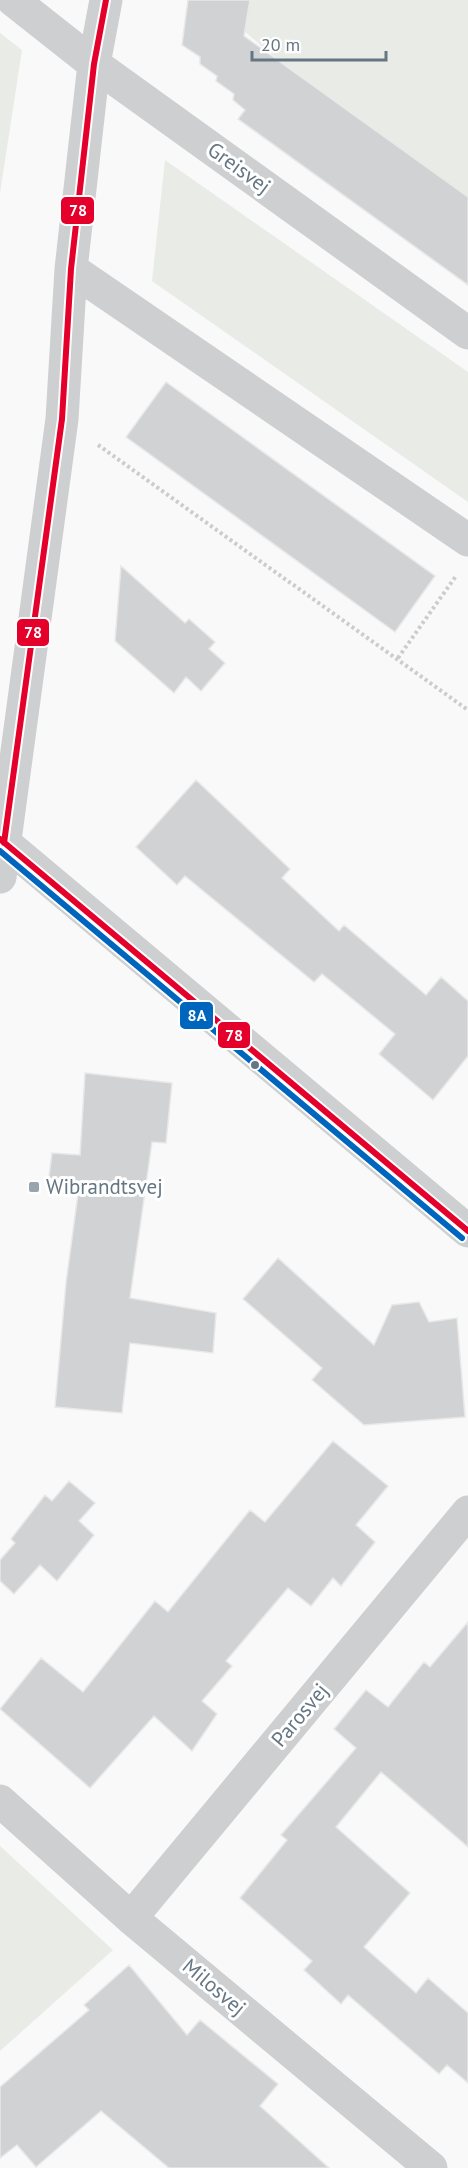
<svg xmlns="http://www.w3.org/2000/svg" width="468" height="2168" viewBox="0 0 468 2168" font-family="'PT Sans',sans-serif">
<style>
.green{fill:#e8ebe6}
.building{fill:#d0d2d3;stroke:#e8e8e8;stroke-width:1.5}
.lines{fill:none;stroke-linecap:round;stroke-linejoin:round}
.path{stroke:#cbcccd;stroke-width:4;stroke-dasharray:3 3;stroke-linecap:butt}
.minor{stroke:#cecfd0;stroke-width:33}
.bus-1-casing{stroke:#fff;stroke-width:10}
.bus-2-casing{stroke:#fff;stroke-width:10}
.bus-1{stroke:#e4002b;stroke-width:6}
.bus-2{stroke:#0065bd;stroke-width:6}
.bus-dot{fill:#657683;stroke:#fff;stroke-width:2}
.poi-dot{fill:#99a4ac;stroke:#fff;stroke-width:2}
.labels{text-anchor:middle;stroke-width:6;stroke-linejoin:round;paint-order:stroke}
.street-label{font-size:21px;fill:#657683;stroke:#fff}
.poi-label{font-size:21px;fill:#657683;stroke:#fff;text-anchor:start}
.line-badge{stroke:#fff;stroke-width:2}
.badge-label{font-size:16px;text-anchor:middle;font-weight:bold;fill:#fff}
</style>
<rect width="100%" height="100%" fill="#f9f9f9"/>
<path class="green" d="M 250,0 L 468,0 L 468,197 L 280,61 L 245,32 Z
M 0,33 L 22,50 L 0,193 Z
M 165,160 L 468,372 L 468,502 L 152,281 Z
M 0,1846 L 113,1950 L 0,2051 Z"/>
<path class="building" d="M 188,0 L 250,0 L 244,36 L 468,197 L 468,285 L 238,119 L 245,110 L 233,100 L 234,94 L 216,81 L 217,76 L 200,64 L 200,57 L 182,45 Z
M 166,382 L 435,576 L 395,632 L 126,437 Z
M 121,566 L 185,623 L 189,619 L 215,642 L 209,649 L 225,663 L 201,691 L 186,677 L 174,693 L 115,641 Z
M 196,780 L 290,869 L 282,878 L 339,931 L 344,925 L 426,995 L 441,977 L 468,1001 L 468,1056 L 433,1100 L 379,1054 L 395,1034 L 322,974 L 314,982 L 185,876 L 177,885 L 136,847 Z
M 85,1073 L 172,1083 L 166,1143 L 152,1142 L 130,1298 L 216,1313 L 213,1353 L 130,1343 L 122,1413 L 55,1407 L 66,1283 L 78,1194 L 47,1192 L 52,1153 L 80,1155 Z
M 278,1258 L 374,1345 L 392,1305 L 419,1302 L 429,1322 L 457,1318 L 465,1417 L 364,1425 L 312,1380 L 322,1368 L 243,1299 Z
M 333,1441 L 388,1486 L 356,1525 L 375,1542 L 341,1586 L 333,1578 L 311,1606 L 288,1588 L 226,1661 L 232,1666 L 202,1701 L 217,1714 L 192,1751 L 154,1716 L 90,1788 L 0,1709 L 41,1658 L 83,1692 L 155,1601 L 168,1612 L 250,1510 L 265,1522 Z
M 69,1481 L 95,1503 L 79,1521 L 94,1535 L 57,1581 L 40,1565 L 14,1594 L 0,1581 L 0,1560 L 15,1543 L 11,1539 L 45,1495 L 52,1501 Z
M 468,1622 L 468,1847 L 381,1772 L 336,1827 L 410,1893 L 364,1947 L 416,1993 L 428,1978 L 468,2013 L 468,2083 L 447,2065 L 439,2074 L 348,1995 L 341,2004 L 304,1970 L 312,1961 L 240,1898 L 287,1840 L 281,1835 L 356,1748 L 334,1729 L 366,1690 L 388,1707 L 424,1662 L 430,1667 Z
M 129,1965 L 187,2035 L 200,2020 L 278,2084 L 260,2106 L 329,2168 L 169,2168 L 101,2111 L 36,2167 L 17,2145 L 0,2158 L 0,2087 L 89,2010 L 84,2005 Z"/>
<g class="lines">
<path class="path" d="M 98,445 L 468,710
M 398,658 L 456,576"/>
<path class="minor" d="M 13,0 L 94,64 L 468,333
M 71,269 L 468,540
M 0,839 L 468,1231
M 0,877 L 62,419 L 71,269 L 94,64 L 106,0
M 0,1801 L 131,1918 L 431,2168
M 131,1918 L 468,1512"/>
<defs>
<path id="bus-1" d="M 0,839 L 468,1231
M 4,843 L 62,419 L 71,269 L 94,64 L 106,0"/>
<path id="bus-2" d="M 0,851 L 462,1238"/>
</defs>
<use href="#bus-1" class="bus-1-casing"/>
<use href="#bus-2" class="bus-2-casing"/>
<use href="#bus-1" class="bus-1"/>
<use href="#bus-2" class="bus-2"/>
</g>
<circle class="bus-dot" cx="255" cy="1065" r="5"/>
<rect class="poi-dot" x="28" y="1181" width="12" height="12" rx="3"/>
<g class="labels">
<g class="street-label">
<text transform="translate(239 168) rotate(36)" y="7">Greisvej</text>
<text transform="translate(300 1715) rotate(-50)" y="7">Parosvej</text>
<text transform="translate(214 1987) rotate(40)" y="7">Milosvej</text>
</g>
<g class="poi-label">
<text x="46" y="1194">Wibrandtsvej</text>
</g>
</g>
<g class="line-badge">
<rect x="60" y="196" width="35" height="29" rx="6" fill="#e4002b"/>
<rect x="16" y="618" width="34" height="29" rx="6" fill="#e4002b"/>
<rect x="179" y="1001" width="35" height="29" rx="6" fill="#0065bd"/>
<rect x="217" y="1021" width="34" height="28" rx="6" fill="#e4002b"/>
</g>
<g class="badge-label">
<text x="78" y="216">78</text>
<text x="33" y="638">78</text>
<text x="197" y="1021">8A</text>
<text x="234" y="1041">78</text>
</g>
<path d="M252 51v9h134v-9" fill="none" stroke="#657683" stroke-width="3"/>
<text x="261" y="51" font-size="18" fill="#657683" stroke="#ffffff" stroke-width="4.5" paint-order="stroke">20 m</text>
</svg>
